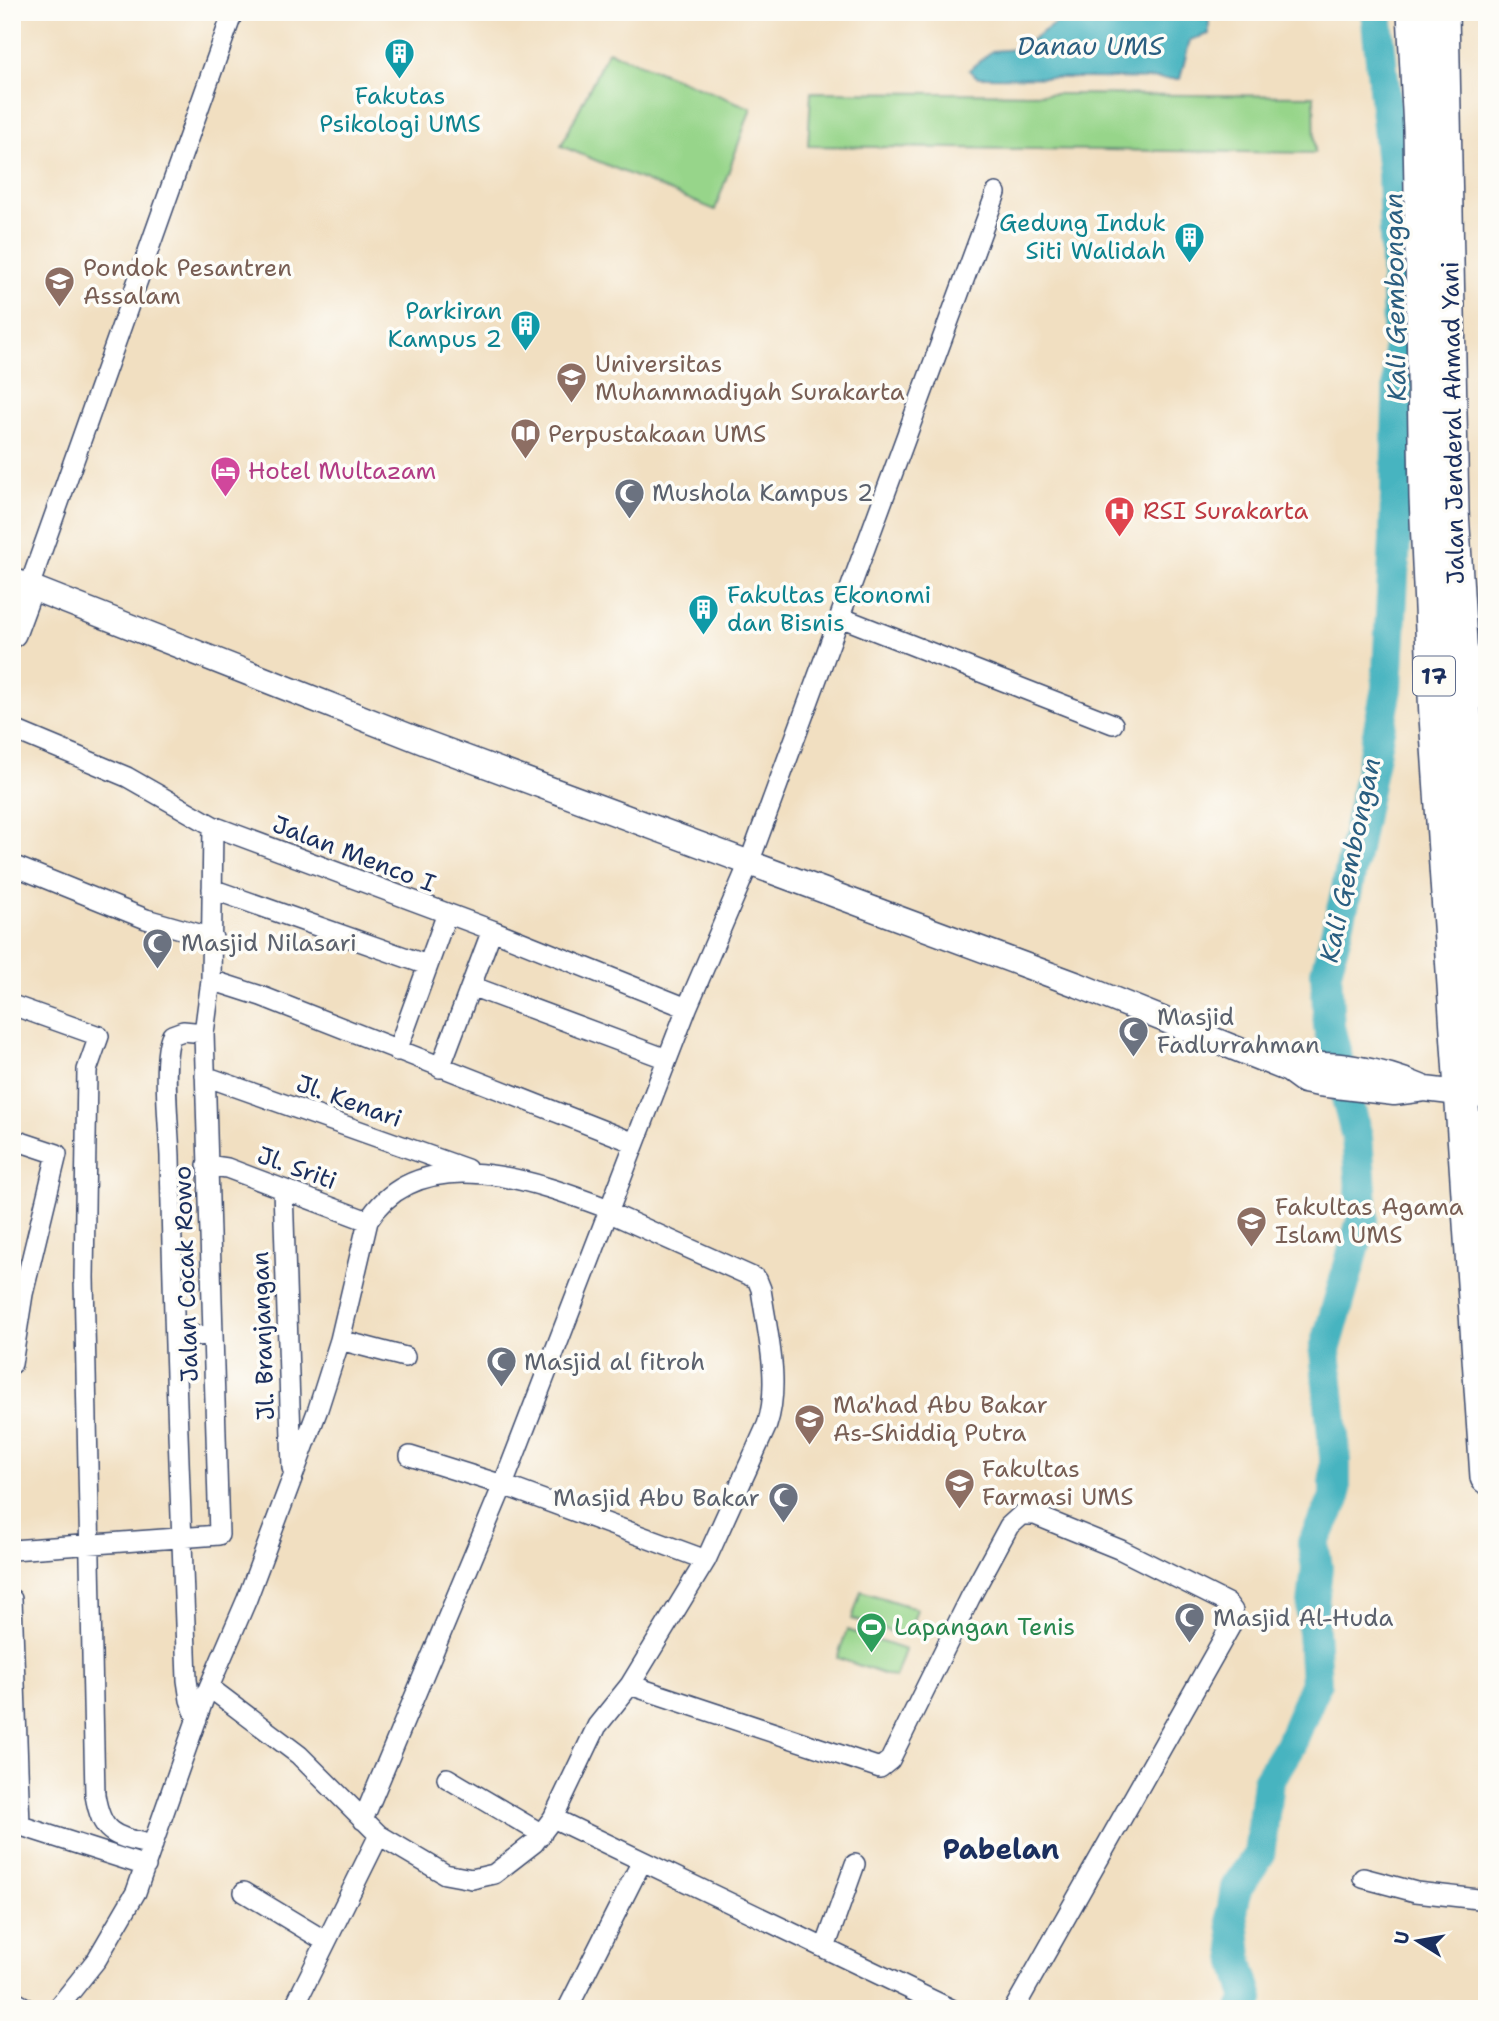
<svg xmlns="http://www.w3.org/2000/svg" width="1499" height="2021" viewBox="0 0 1499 2021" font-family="'Shantell Sans',sans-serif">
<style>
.green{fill:#97d58a;stroke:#598274;stroke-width:2}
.water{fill:#46b4c0;stroke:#30728f;stroke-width:2}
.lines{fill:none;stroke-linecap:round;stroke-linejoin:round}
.river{stroke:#46b4c0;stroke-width:32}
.minor-casing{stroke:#3b496d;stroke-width:22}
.tertiary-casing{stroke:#3b496d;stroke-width:27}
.secondary-casing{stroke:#3b496d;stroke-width:31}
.trunk-casing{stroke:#3b496d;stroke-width:36}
.minor{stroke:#fff;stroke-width:19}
.tertiary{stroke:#fff;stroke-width:24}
.secondary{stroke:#fff;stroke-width:28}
.trunk{stroke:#fff;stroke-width:33}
.labels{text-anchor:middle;stroke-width:7;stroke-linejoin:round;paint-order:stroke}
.shield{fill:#fdfcf7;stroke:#5f6c8c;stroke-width:2}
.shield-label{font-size:23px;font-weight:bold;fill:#1b2f5e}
.culture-label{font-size:24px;fill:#0d838f;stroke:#fdfcf7;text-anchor:end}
.education-label{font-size:24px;fill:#785e54;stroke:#fdfcf7;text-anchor:start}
.street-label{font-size:24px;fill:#1b2f5e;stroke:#fdfcf7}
.hotel-label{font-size:24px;fill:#b23c85;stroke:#fdfcf7;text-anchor:start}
.worship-label{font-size:24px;fill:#5b616d;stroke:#fdfcf7;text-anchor:start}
.health-label{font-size:24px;fill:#be3a42;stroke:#fdfcf7;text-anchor:start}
.leisure-label{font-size:24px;fill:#27864d;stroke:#fdfcf7;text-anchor:start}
.water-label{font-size:26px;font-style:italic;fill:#2a5e80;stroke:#fdfcf7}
.quarter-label{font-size:28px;font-weight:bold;fill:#1b2f5e;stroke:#fdfcf7}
</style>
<rect width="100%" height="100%" fill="#fdfcf7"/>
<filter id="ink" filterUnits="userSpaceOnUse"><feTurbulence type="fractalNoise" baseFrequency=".0143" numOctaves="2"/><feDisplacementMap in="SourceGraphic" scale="14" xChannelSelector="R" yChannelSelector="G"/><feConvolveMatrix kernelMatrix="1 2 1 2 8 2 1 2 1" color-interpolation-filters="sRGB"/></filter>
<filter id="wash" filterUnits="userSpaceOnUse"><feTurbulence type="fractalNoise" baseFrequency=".00686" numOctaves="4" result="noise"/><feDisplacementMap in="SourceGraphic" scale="28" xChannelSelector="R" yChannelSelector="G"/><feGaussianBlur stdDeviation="1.57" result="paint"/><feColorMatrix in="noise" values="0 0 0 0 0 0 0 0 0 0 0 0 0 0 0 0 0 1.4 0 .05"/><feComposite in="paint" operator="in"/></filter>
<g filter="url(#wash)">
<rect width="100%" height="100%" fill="#f1dfc1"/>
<path class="green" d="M 608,51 L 751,108 L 715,210 L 561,146 Z
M 811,92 L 1314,96 L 1315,153 L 808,146 Z
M 861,1591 L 917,1609 L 908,1637 L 852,1619 Z
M 847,1630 L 905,1650 L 895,1678 L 837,1658 Z"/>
<path class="water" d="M 1048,12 L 1209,12 L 1209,34 L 1190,40 L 1180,79 L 977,77 L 969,70 L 992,51 L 1018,49 L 1057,22 Z"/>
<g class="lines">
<path class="river" d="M 1243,2009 L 1249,1999 L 1238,1963 L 1232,1913 L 1236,1888 L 1259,1855 L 1268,1781 L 1290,1745 L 1316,1683 L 1312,1614 L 1317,1567 L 1313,1543 L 1335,1499 L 1335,1457 L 1325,1350 L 1363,1217 L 1357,1137 L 1329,1027 L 1326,972 L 1346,894 L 1387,689 L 1395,540 L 1399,358 L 1393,174 L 1376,12"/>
</g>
</g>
<g filter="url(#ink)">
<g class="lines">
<defs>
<path id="minor" d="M 29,587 L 233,12
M 840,617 L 1113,724
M 12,729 L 127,777 L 213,826 L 492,930 L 687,1008
M 213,826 L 211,980 L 261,996 L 635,1143
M 12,865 L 146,919 L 213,938
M 212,889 L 427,965
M 471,986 L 667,1059
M 12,1005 L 99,1036 L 87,1070 L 84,1278 L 95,1795 C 102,1836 115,1836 153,1845
M 204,1033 L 211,980
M 397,1051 L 446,916
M 440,1068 L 492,930
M 205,1076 L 467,1169
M 12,1139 L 57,1154 L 23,1294 L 12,1364
M 207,1165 L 227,1168 L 368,1221
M 283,1189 L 292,1468
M 176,1337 L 211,1335
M 340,1340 L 405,1357
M 410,1456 L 503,1485 L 706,1560
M 12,1550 L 219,1535 L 204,1033 L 183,1031 L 172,1035 C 161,1054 169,1130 170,1156 C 173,1330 181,1505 187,1680 L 190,1700 L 197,1719
M 12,1599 L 20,1825
M 630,1685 L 880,1768 L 890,1760 L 970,1598 L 1009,1526 L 1021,1515 L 1035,1515 L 1121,1550 L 1227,1603 L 1233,1611 L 1230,1627 L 1014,2009
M 209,1687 L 299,1755 L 379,1835 L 445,1874 L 472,1879 L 494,1874 L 534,1843 L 553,1818 L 597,1726 L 630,1685 L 706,1560 L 767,1425 C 781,1382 767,1332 761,1289 L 757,1279 L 608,1212
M 447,1778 L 542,1834
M 553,1818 L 951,2009
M 363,1820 L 503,1485 L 687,1008 L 749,863 L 996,193
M 12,1823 L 146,1866
M 1363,1878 L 1416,1892 L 1487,1900
M 244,1892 L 325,1941
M 825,1948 L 855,1864
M 12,2000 L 28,2009
M 568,2008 L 642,1861
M 57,2009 L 97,1959 L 136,1892 L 203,1701 L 247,1599 L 318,1409 L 340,1340 L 368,1221 C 420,1138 537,1182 609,1209
M 293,2009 L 379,1835"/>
<path id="tertiary" d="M 12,580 L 426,743 L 1078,985 L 1289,1070 L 1304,1081 L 1319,1084 L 1394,1093 L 1425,1089 L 1476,1095
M 1289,1070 C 1324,1057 1387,1072 1421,1087"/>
<path id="secondary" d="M 12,633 L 29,587"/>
<path id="trunk" d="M 1414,12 L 1420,130 L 1426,498 L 1436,717 L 1487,1477
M 1442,12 L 1452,511 L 1487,1085"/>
</defs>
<use href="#minor" class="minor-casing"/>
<use href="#tertiary" class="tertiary-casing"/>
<use href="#secondary" class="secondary-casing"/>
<use href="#trunk" class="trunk-casing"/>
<use href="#minor" class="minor"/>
<use href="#tertiary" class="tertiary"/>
<use href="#secondary" class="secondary"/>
<use href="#trunk" class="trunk"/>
</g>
</g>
<defs>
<symbol id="building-pin" viewBox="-11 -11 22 30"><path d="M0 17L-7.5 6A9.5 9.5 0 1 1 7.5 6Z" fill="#0f9aa8" stroke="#fdfcf7"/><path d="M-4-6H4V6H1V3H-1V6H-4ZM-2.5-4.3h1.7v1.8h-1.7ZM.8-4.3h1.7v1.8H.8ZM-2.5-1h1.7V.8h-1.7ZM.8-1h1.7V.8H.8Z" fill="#fff"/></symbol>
<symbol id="school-pin" viewBox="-11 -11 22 30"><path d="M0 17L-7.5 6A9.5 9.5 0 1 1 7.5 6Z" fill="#8d6e63" stroke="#fdfcf7"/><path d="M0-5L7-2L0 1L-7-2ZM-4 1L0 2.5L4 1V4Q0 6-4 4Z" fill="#fff"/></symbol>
<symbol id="university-pin" viewBox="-11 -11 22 30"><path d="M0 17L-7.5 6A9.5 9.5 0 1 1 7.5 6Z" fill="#8d6e63" stroke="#fdfcf7"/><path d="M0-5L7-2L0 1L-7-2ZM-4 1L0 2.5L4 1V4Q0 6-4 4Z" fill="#fff"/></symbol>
<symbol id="library-pin" viewBox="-11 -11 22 30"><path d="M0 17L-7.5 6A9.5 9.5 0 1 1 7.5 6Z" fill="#8d6e63" stroke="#fdfcf7"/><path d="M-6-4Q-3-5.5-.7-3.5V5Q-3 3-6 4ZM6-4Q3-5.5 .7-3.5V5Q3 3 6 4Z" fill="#fff"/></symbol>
<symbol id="hotel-pin" viewBox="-11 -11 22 30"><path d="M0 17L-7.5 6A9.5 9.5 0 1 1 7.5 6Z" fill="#d1479c" stroke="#fdfcf7"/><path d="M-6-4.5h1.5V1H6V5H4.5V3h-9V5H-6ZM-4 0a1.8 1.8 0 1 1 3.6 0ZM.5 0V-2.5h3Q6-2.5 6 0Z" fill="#fff"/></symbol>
<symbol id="mosque-pin" viewBox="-11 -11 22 30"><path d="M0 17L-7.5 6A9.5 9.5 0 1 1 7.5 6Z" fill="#6b7280" stroke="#fdfcf7"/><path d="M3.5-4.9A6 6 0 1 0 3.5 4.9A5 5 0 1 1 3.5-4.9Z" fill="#fff"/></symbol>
<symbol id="hospital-pin" viewBox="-11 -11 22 30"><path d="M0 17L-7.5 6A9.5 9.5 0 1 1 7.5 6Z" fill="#e0444e" stroke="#fdfcf7"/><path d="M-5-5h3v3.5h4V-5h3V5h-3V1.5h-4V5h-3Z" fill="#fff"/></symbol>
<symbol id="stadium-pin" viewBox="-11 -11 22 30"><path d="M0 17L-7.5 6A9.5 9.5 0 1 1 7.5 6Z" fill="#2e9e5b" stroke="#fdfcf7"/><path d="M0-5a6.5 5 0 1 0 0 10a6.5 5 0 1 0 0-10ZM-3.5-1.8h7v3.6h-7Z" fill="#fff"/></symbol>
</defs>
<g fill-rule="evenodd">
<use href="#building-pin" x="382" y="36" width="35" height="47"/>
<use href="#building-pin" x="1172" y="220" width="35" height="47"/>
<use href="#school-pin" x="42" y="264" width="35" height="47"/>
<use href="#building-pin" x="508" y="308" width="35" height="47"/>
<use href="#university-pin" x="554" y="360" width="35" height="47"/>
<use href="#library-pin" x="508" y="416" width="35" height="47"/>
<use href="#hotel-pin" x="208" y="454" width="35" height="47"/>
<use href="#mosque-pin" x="612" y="476" width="35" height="47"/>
<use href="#hospital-pin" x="1102" y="494" width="35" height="47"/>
<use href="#building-pin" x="686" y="592" width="35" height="47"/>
<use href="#mosque-pin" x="140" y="926" width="35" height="47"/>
<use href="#mosque-pin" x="1116" y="1014" width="35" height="47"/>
<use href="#university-pin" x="1234" y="1204" width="35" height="47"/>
<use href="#mosque-pin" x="484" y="1344" width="35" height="47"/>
<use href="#university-pin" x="792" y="1402" width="35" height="47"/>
<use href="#university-pin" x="942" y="1466" width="35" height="47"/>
<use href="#mosque-pin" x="766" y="1480" width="35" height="47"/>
<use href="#mosque-pin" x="1172" y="1600" width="35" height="47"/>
<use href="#stadium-pin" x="854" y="1610" width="35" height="47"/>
</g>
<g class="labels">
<rect class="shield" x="1413" y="656.5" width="42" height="39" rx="5"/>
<g class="shield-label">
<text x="1434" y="684">17</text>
</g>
<g class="culture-label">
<text x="400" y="104" text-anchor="middle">Fakutas<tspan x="400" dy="28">Psikologi UMS</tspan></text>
<text x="1166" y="231">Gedung Induk<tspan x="1166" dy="28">Siti Walidah</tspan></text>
<text x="502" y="319">Parkiran<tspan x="502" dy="28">Kampus 2</tspan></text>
<text x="727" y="603" text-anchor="start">Fakultas Ekonomi<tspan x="727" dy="28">dan Bisnis</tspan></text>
</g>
<g class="education-label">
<text x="83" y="276">Pondok Pesantren<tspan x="83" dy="28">Assalam</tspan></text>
<text x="595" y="372">Universitas<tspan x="595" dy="28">Muhammadiyah Surakarta</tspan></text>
<text x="548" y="442">Perpustakaan UMS</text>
<text x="1275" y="1215">Fakultas Agama<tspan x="1275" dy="28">Islam UMS</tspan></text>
<text x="833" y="1413">Ma'had Abu Bakar<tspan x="833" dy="28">As-Shiddiq Putra</tspan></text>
<text x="982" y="1477">Fakultas<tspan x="982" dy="28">Farmasi UMS</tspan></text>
</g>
<g class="street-label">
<text transform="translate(1453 423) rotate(-91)" y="8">Jalan Jenderal Ahmad Yani</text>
<text transform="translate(354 854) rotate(21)" y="8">Jalan Menco I</text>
<text transform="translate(349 1101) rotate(20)" y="8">Jl. Kenari</text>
<text transform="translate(297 1168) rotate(20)" y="8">Jl. Sriti</text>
<text transform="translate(186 1274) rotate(-92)" y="8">Jalan Cocak Rowo</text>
<text transform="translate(263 1336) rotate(-92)" y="8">Jl. Branjangan</text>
</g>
<g class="hotel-label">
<text x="248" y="479">Hotel Multazam</text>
</g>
<g class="worship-label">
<text x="652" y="501">Mushola Kampus 2</text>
<text x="181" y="951">Masjid Nilasari</text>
<text x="1157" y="1025">Masjid<tspan x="1157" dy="28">Fadlurrahman</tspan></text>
<text x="524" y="1370">Masjid al fitroh</text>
<text x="760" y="1506" text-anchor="end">Masjid Abu Bakar</text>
<text x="1213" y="1626">Masjid Al-Huda</text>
</g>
<g class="health-label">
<text x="1143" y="519">RSI Surakarta</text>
</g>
<g class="leisure-label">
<text x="894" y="1635">Lapangan Tenis</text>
</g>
<g class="water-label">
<text x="1090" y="55">Danau UMS</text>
<text transform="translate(1395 297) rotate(-91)" y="9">Kali Gembongan</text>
<text transform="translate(1350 860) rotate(-78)" y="9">Kali Gembongan</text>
</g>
<g class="quarter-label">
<text x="1001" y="1859">Pabelan</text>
</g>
</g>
<rect width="1499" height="2021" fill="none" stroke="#fdfcf7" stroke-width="42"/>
<g transform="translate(1418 1941) rotate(281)" stroke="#fdfcf7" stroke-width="5" paint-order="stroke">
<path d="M0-5L12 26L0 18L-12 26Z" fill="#1b2f5e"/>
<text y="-10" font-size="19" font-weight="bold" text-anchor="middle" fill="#1b2f5e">U</text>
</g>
</svg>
